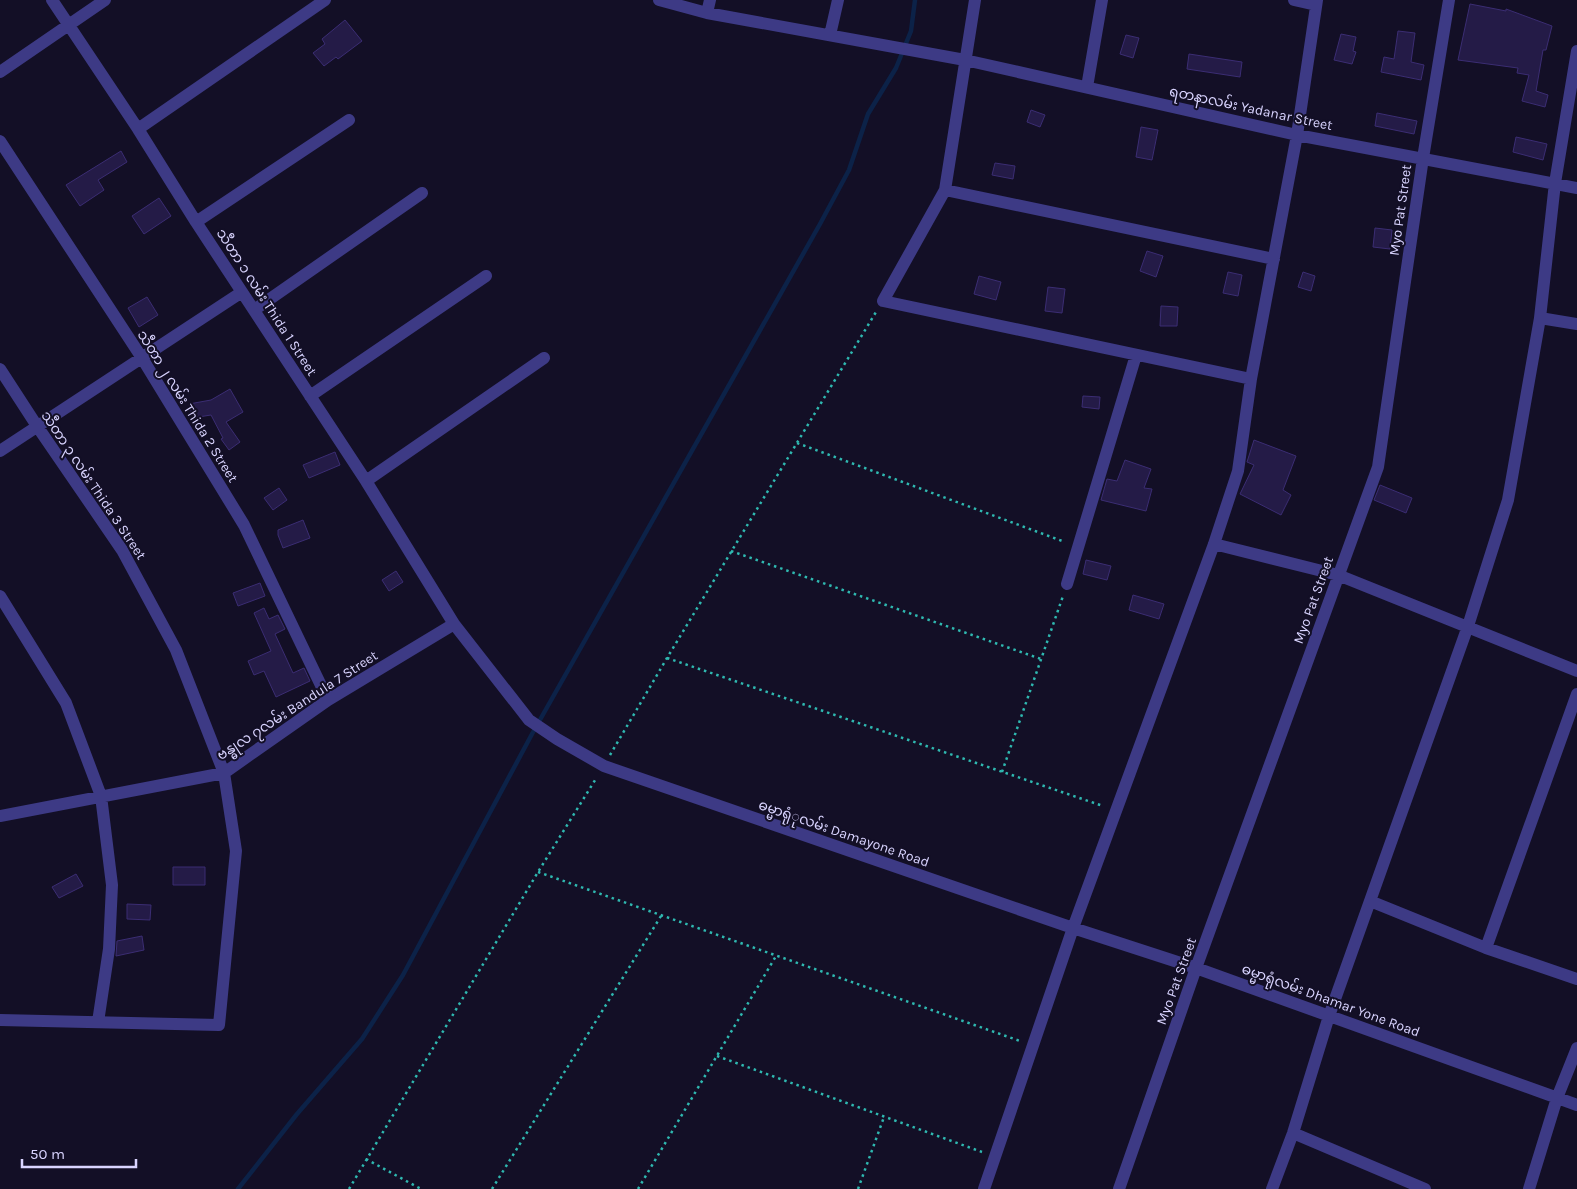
<svg xmlns="http://www.w3.org/2000/svg" width="1577" height="1189" viewBox="0 0 1577 1189" font-family="Karla,'Noto Sans Myanmar',sans-serif">
<style>
.lines{fill:none;stroke-linecap:round;stroke-linejoin:round}
.stream{stroke:#0c2248;stroke-width:4.5}
.building{fill:#241b47;stroke:#3b2d73}
.path{stroke:#2fb8b0;stroke-width:2.5;stroke-dasharray:2.5 4;stroke-linecap:butt}
.minor{stroke:#3d3a85;stroke-width:12}
.labels{text-anchor:middle;stroke-width:4;stroke-linejoin:round;paint-order:stroke}
.street-label{font-size:14px;fill:#d9d4ff;stroke:#130f26}
</style>
<rect width="100%" height="100%" fill="#130f26"/>
<g class="lines">
<path class="stream" d="M 238,1189 L 297,1114 L 362,1039 L 403,975 L 532,734 L 820,224 L 849,170 L 868,114 L 896,68 L 911,31 L 915,0"/>
</g>
<path class="building" d="M 1470,4 L 1506,11 L 1506,9 L 1552,26 L 1546,50 L 1543,50 L 1536,91 L 1548,95 L 1545,107 L 1522,101 L 1529,75 L 1517,73 L 1518,68 L 1458,60 Z
M 345,20 L 362,41 L 338,59 L 336,57 L 324,66 L 313,53 L 325,44 L 322,39 Z
M 1398,31 L 1415,33 L 1411,62 L 1424,65 L 1421,80 L 1381,72 L 1384,57 L 1394,59 Z
M 1341,34 L 1356,37 L 1353,51 L 1356,52 L 1352,64 L 1334,60 Z
M 1126,35 L 1139,38 L 1133,58 L 1120,54 Z
M 1189,54 L 1242,62 L 1240,77 L 1187,69 Z
M 1031,110 L 1045,115 L 1040,127 L 1027,122 Z
M 1377,113 L 1417,121 L 1414,134 L 1375,126 Z
M 1141,127 L 1158,130 L 1152,160 L 1136,157 Z
M 1516,137 L 1547,144 L 1543,160 L 1513,152 Z
M 121,151 L 127,162 L 98,180 L 104,190 L 80,206 L 66,185 Z
M 995,163 L 1015,166 L 1013,179 L 992,175 Z
M 159,198 L 171,216 L 144,234 L 132,216 Z
M 1375,228 L 1392,230 L 1390,249 L 1373,247 Z
M 1147,251 L 1163,256 L 1156,277 L 1140,271 Z
M 1228,272 L 1242,275 L 1238,296 L 1223,293 Z
M 1303,272 L 1315,276 L 1311,291 L 1298,287 Z
M 979,276 L 1001,282 L 996,300 L 974,294 Z
M 1048,287 L 1065,289 L 1062,313 L 1045,311 Z
M 147,297 L 158,315 L 139,327 L 128,308 Z
M 1161,306 L 1178,307 L 1177,326 L 1160,326 Z
M 230,389 L 243,412 L 226,422 L 240,442 L 229,450 L 221,439 L 223,438 L 211,415 L 192,418 L 189,404 L 211,400 Z
M 1083,396 L 1100,397 L 1099,409 L 1082,407 Z
M 1254,440 L 1296,456 L 1283,490 L 1291,495 L 1281,515 L 1240,494 L 1254,465 L 1247,462 Z
M 335,452 L 340,465 L 309,478 L 303,465 Z
M 1125,460 L 1151,469 L 1144,488 L 1152,489 L 1146,511 L 1101,500 L 1107,479 L 1117,481 Z
M 1380,485 L 1412,498 L 1406,513 L 1374,500 Z
M 279,488 L 287,500 L 273,510 L 264,498 Z
M 303,520 L 310,538 L 283,548 L 278,535 L 278,530 Z
M 1086,560 L 1111,566 L 1107,580 L 1083,574 Z
M 396,571 L 403,582 L 389,591 L 382,580 Z
M 260,583 L 265,596 L 238,606 L 233,593 Z
M 1133,595 L 1164,604 L 1159,619 L 1129,610 Z
M 264,608 L 269,619 L 278,615 L 285,629 L 275,634 L 293,673 L 304,668 L 310,681 L 276,697 L 264,671 L 254,675 L 248,661 L 271,651 L 254,613 Z
M 173,867 L 205,867 L 205,885 L 173,885 Z
M 76,874 L 83,886 L 59,898 L 52,887 Z
M 127,904 L 151,905 L 150,920 L 127,919 Z
M 142,936 L 144,950 L 116,956 L 117,941 Z"/>
<g class="lines">
<path class="path" d="M 797,443 L 1065,542
M 731,551 L 1041,659
M 667,658 L 1103,806
M 610,755 L 667,658 L 876,312
M 1002,772 L 1063,596
M 538,872 L 1020,1041
M 717,1056 L 982,1152
M 366,1159 L 421,1189
M 349,1189 L 538,872 L 597,777
M 492,1189 L 661,916
M 638,1189 L 776,956
M 858,1189 L 884,1117"/>
<path class="minor" d="M 52,0 L 138,129 L 196,222 L 366,481 L 454,624 L 529,720 L 557,739 L 604,766 L 1073,928 L 1196,968 L 1577,1105
M 659,0 L 707,13 L 965,60 L 1297,135 L 1577,188
M 975,0 L 945,190 L 883,301 L 1251,379
M 1294,0 L 1316,5
M 707,13 L 710,0
M 830,35 L 838,0
M 0,72 L 105,0
M 1087,87 L 1102,0
M 138,129 L 325,0
M 0,141 L 142,358 L 244,525 L 328,700
M 945,190 L 1274,259
M 196,222 L 349,120
M 254,310 L 422,193
M 1540,318 L 1577,324
M 0,369 L 37,426 L 122,550 L 176,650 L 224,773 L 236,851 L 219,1025 L 0,1020
M 310,396 L 486,276
M 0,451 L 242,292
M 366,481 L 544,358
M 1214,544 L 1338,575 L 1577,671
M 1067,584 L 1136,355
M 0,596 L 66,703 L 101,796 L 112,885 L 109,949 L 98,1022
M 0,816 L 224,773 L 328,700 L 454,624
M 1370,901 L 1486,948 L 1577,979
M 1486,948 L 1577,694
M 1293,1133 L 1425,1189
M 984,1189 L 1073,928 L 1214,544 L 1238,471 L 1251,379 L 1297,135 L 1317,0
M 1119,1189 L 1196,968 L 1378,467 L 1423,158 L 1449,0
M 1272,1189 L 1293,1133 L 1329,1016 L 1468,626 L 1508,500 L 1540,318 L 1555,183 L 1577,51
M 1529,1189 L 1557,1098 L 1577,1048"/>
</g>
<g class="labels">
<g class="street-label">
<text transform="translate(1251 108) rotate(12)" y="5">ရတနာလမ်း Yadanar Street</text>
<text transform="translate(1400 210) rotate(-82)" y="5">Myo Pat Street</text>
<text transform="translate(267 302) rotate(57)" y="5">သီတာ ၁ လမ်း Thida 1 Street</text>
<text transform="translate(188 406) rotate(58)" y="5">သီတာ ၂ လမ်း Thida 2 Street</text>
<text transform="translate(94 485) rotate(56)" y="5">သီတာ ၃ လမ်း Thida 3 Street</text>
<text transform="translate(1313 600) rotate(-70)" y="5">Myo Pat Street</text>
<text transform="translate(297 705) rotate(-33)" y="5">ဗန္ဓုလ ၇လမ်း Bandula 7 Street</text>
<text transform="translate(844 833) rotate(19)" y="5">ဓမ္မာရုံုလမ်း Damayone Road</text>
<text transform="translate(1176 981) rotate(-70)" y="5">Myo Pat Street</text>
<text transform="translate(1331 1000) rotate(20)" y="5">ဓမ္မာရုံလမ်း Dhamar Yone Road</text>
</g>
</g>
<path d="M22 1159v8h114v-8" fill="none" stroke="#d9d4ff" stroke-width="2.5"/>
<text x="30" y="1159" font-size="15" fill="#d9d4ff" stroke="#130f26" stroke-width="4" paint-order="stroke">50 m</text>
</svg>
